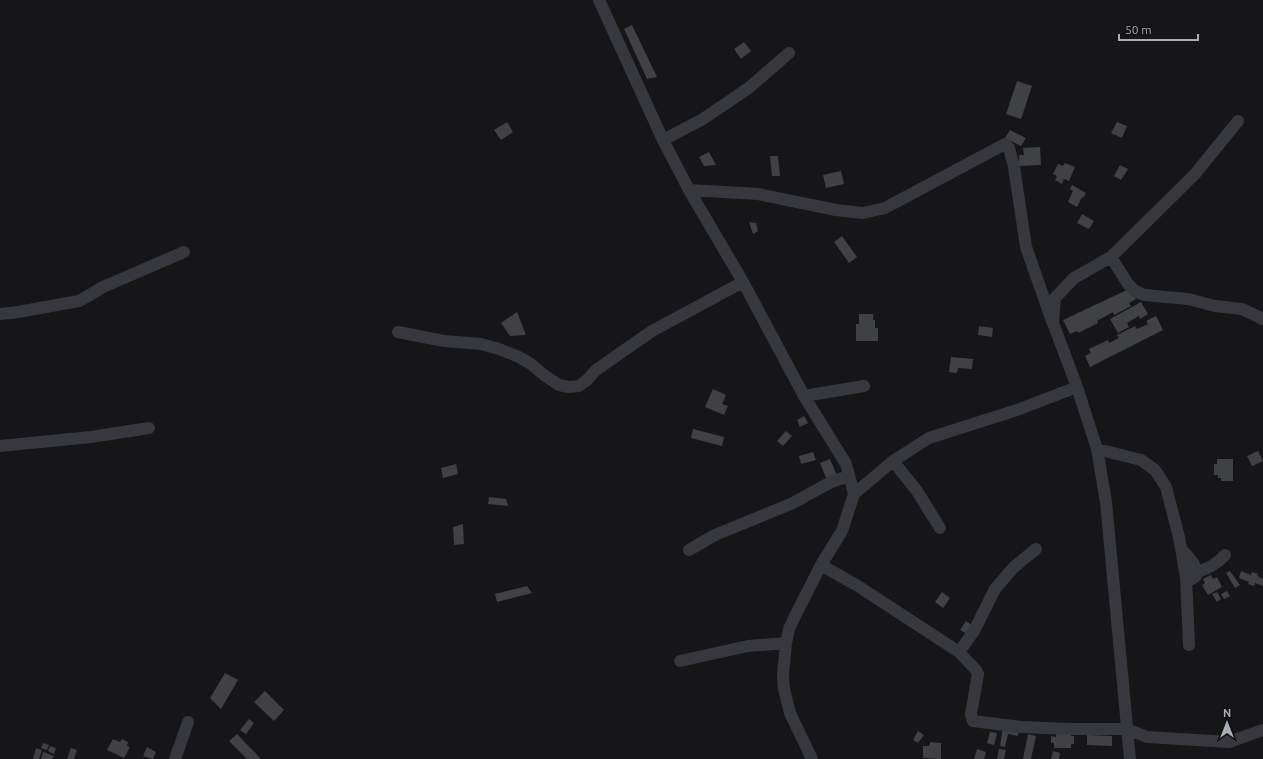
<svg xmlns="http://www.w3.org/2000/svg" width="1263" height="759" viewBox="0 0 1263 759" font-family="Ubuntu,sans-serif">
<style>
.building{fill:#404145}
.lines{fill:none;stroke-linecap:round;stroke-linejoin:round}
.minor{stroke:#37383d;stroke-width:12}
</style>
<rect width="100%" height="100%" fill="#161618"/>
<path class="building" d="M 632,25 L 657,77 L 647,79 L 624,29 Z
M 744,42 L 751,51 L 741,59 L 734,49 Z
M 1017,81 L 1032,86 L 1021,119 L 1006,114 Z
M 507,122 L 513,132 L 501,140 L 494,130 Z
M 1117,122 L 1127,126 L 1122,138 L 1111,133 Z
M 1010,130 L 1026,138 L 1021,146 L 1005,138 Z
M 1040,147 L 1041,165 L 1019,166 L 1019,155 L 1024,155 L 1023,148 Z
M 709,152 L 716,165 L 704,166 L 699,157 Z
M 770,156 L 778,156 L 780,176 L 772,176 Z
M 1065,163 L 1075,167 L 1069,181 L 1064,179 L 1062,184 L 1055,180 L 1057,176 L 1053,174 L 1058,164 L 1063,166 Z
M 1120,165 L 1128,169 L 1121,180 L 1114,176 Z
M 841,171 L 844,184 L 826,188 L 823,175 Z
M 1072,185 L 1086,193 L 1083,198 L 1082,197 L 1077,207 L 1068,202 L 1073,191 L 1070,189 Z
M 1082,214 L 1094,221 L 1089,229 L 1077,223 Z
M 749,222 L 756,223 L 758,231 L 753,234 Z
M 842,236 L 857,257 L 849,263 L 834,242 Z
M 1129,289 L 1136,299 L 1129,303 L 1131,306 L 1114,315 L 1113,312 L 1097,321 L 1098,323 L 1078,333 L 1077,331 L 1070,334 L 1063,320 Z
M 1141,302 L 1148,314 L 1140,319 L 1139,316 L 1127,323 L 1129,327 L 1118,333 L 1110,319 Z
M 517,312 L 526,335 L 510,336 L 501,323 Z
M 859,314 L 873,314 L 873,320 L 875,320 L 875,328 L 878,328 L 878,341 L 856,341 L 856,324 L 859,324 Z
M 1156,316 L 1163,330 L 1090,367 L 1085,356 L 1091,353 L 1089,349 L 1108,340 L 1109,343 L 1119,338 L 1117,335 L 1135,326 L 1137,329 L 1148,324 L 1146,321 Z
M 979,326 L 993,328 L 992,337 L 978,335 Z
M 951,357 L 973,359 L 972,369 L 958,368 L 957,373 L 949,372 Z
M 713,389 L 726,395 L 722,404 L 728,406 L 724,415 L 705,407 Z
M 804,416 L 808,423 L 800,427 L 797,420 Z
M 693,429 L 724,437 L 722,446 L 691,438 Z
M 786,431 L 792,436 L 783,446 L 777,441 Z
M 1258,451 L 1263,461 L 1252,466 L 1247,456 Z
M 813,452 L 816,460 L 801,464 L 799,456 Z
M 830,459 L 837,476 L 827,480 L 820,463 Z
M 1217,459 L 1233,459 L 1233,481 L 1221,481 L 1221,478 L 1218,478 L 1218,475 L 1214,475 L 1214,464 L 1217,464 Z
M 456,464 L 458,474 L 443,478 L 441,468 Z
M 489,497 L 506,499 L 508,506 L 488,504 Z
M 463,524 L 464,544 L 454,545 L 453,527 Z
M 1230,571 L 1240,585 L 1235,588 L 1226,573 Z
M 1241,571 L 1251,575 L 1252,572 L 1258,574 L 1257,576 L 1263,579 L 1263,586 L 1255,583 L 1254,586 L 1248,584 L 1249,582 L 1239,578 Z
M 1211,575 L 1213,579 L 1217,577 L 1222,587 L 1208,595 L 1202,585 L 1205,583 L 1203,579 Z
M 527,586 L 532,593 L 497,602 L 495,594 Z
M 1227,591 L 1230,596 L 1224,599 L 1221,594 Z
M 942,592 L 950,598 L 943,608 L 935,602 Z
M 1217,592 L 1221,599 L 1217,602 L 1212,594 Z
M 966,621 L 972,625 L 967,634 L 960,630 Z
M 225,673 L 238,680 L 221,709 L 210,698 Z
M 265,691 L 284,710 L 274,721 L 254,702 Z
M 249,719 L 254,723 L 246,734 L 240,730 Z
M 1003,727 L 1019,730 L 1018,736 L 1008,734 L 1005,747 L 1000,746 Z
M 918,731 L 924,735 L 918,743 L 913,740 Z
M 990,732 L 997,733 L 994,745 L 987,743 Z
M 1056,733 L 1071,733 L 1071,736 L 1074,736 L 1074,744 L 1071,744 L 1071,748 L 1054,748 L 1054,743 L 1051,743 L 1051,736 L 1056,737 Z
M 237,734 L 261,759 L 247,759 L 229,741 Z
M 1028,734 L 1036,736 L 1031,759 L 1023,759 Z
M 1087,735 L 1112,736 L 1112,746 L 1087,745 Z
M 113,739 L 120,742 L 122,739 L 128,742 L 127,746 L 130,747 L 124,758 L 107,750 Z
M 930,742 L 941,743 L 941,759 L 923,758 L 923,746 L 929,746 Z
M 43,743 L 49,745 L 47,750 L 41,748 Z
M 50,746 L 56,748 L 54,754 L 48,751 Z
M 147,747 L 156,752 L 153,759 L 143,756 Z
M 36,748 L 42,750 L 39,759 L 33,759 Z
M 71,748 L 77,750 L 74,759 L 67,759 Z
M 977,749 L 986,752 L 984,759 L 974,759 Z
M 999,749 L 1006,750 L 1004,759 L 997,759 Z
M 1053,751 L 1060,753 L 1059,759 L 1051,759 Z
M 43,752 L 54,756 L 52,759 L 41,759 Z"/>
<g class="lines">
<path class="minor" d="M 599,0 L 663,140 L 689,190 L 743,282 L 804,396 L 846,464 L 854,494 L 842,531 L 821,565 L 795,616 L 789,629 L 786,643 L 783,675 L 784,689 L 790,713 L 812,759
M 663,140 L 703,119 L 750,87 L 789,53
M 689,190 L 758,194 L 836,210 L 863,213 L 885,208 L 1005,144 L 1009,148 L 1014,167 L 1026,247 L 1052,321
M 1111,257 L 1128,284 L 1135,291 L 1144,295 L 1188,299 L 1215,306 L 1242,309 L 1263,319
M 0,314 L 18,312 L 79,301 L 88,296 L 103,287 L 184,252
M 398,332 L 444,341 L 481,344 L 499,349 L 519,357 L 531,364 L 544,375 L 559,385 L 569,387 L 579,386 L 587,380 L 596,370 L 652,331 L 743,282
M 804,396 L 864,386
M 0,446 L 91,437 L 149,428
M 1097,449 L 1141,460 L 1155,470 L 1166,487 L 1179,537 L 1186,577 L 1192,579 L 1196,576 C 1198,565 1189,558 1182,550
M 893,461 L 917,491 L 940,528
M 854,494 L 893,461 L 929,438 L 1017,410 L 1077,387
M 689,550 L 715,535 L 793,503 L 831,482 L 849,476
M 821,565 L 858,586 L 959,652 L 976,670 L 978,674 L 971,714 L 973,721 L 1021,727 L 1071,729 L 1127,729 L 1147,737 L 1229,742 L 1263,730
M 1197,572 C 1209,568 1217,564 1225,555
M 1186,577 L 1189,645
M 959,652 L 974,631 L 995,589 L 1014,567 L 1036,549
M 680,661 L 748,646 L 786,643
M 175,759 L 188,722
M 1130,759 L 1106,502 L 1097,449 L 1077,387 L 1053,323 L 1055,298 L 1074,278 L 1111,257 L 1195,174 L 1238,121"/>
</g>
<g transform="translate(1227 723)" stroke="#111113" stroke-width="3" paint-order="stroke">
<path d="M0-3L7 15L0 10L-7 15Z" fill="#a8adb8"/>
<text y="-6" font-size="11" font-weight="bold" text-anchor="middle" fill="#a8adb8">N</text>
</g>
<path d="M1119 34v6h79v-6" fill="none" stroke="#a8adb8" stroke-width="2"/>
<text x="1125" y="34" font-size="12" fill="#a8adb8" stroke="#111113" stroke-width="3" paint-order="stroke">50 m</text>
</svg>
